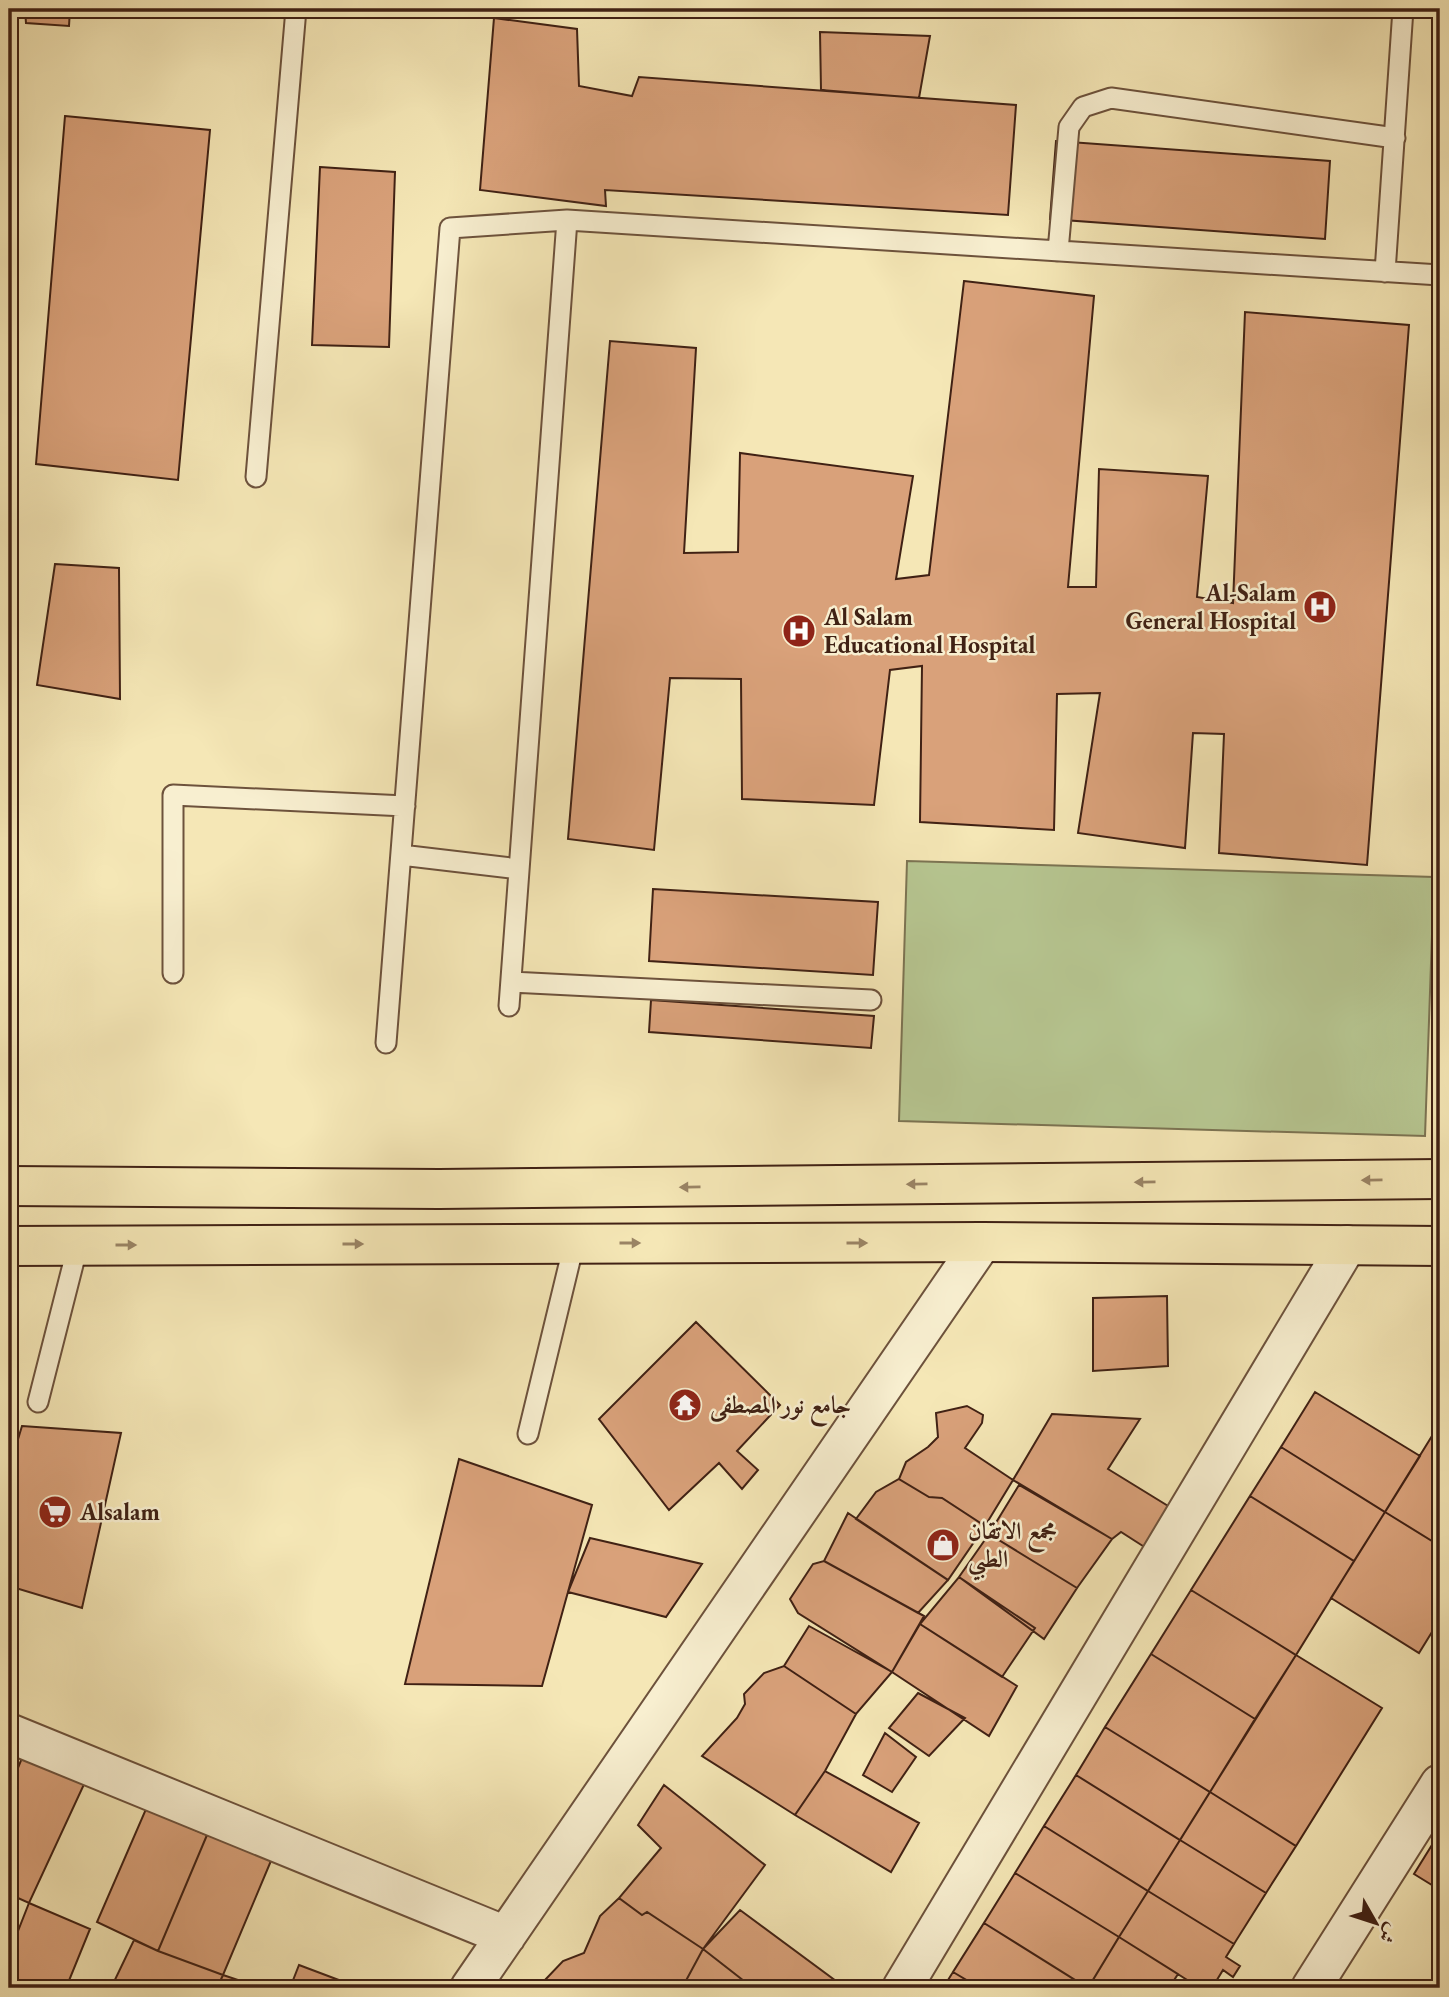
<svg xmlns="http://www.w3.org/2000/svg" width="1449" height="1997" viewBox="0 0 1449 1997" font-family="'EB Garamond',Amiri,serif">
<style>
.green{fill:#b7c792;stroke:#7c7453;stroke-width:2}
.building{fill:#d9a17a;stroke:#402114;stroke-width:2}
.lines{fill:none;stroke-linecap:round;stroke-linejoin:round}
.lane-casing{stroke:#6d523c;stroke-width:23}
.street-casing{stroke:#6d523c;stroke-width:42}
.primary-casing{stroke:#402114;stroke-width:42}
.lane{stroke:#f8efd0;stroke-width:19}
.street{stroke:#f8efd0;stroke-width:38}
.primary{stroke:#f5e7b6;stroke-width:38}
.oneway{fill:#9a8465}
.labels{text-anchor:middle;stroke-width:5;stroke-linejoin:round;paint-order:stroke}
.poi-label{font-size:24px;font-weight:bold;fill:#402114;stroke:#f8efd0;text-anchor:start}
</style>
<rect width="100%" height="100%" fill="#f5e7b6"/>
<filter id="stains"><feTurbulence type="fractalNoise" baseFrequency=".00286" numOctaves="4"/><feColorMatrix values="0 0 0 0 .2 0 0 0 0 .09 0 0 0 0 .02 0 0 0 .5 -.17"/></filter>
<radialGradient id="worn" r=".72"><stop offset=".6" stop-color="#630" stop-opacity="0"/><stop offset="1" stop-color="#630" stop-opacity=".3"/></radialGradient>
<path class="green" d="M 907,861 L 1434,877 L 1425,1136 L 899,1121 Z"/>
<path class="building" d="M 25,9 L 70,9 L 69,26 L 26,23 Z
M 494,18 L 577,29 L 579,86 L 632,96 L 639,77 L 1016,105 L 1008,215 L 605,190 L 606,206 L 480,190 Z
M 820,32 L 930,36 L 919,98 L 821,90 Z
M 65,116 L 210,130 L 178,480 L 36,464 Z
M 1056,141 L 1330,161 L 1325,239 L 1050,219 Z
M 320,167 L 395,172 L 389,347 L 312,345 Z
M 964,281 L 1094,296 L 1068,587 L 1096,587 L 1099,469 L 1208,476 L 1197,597 L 1233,603 L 1245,312 L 1409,325 L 1367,865 L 1219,853 L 1224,734 L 1193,733 L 1185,848 L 1078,833 L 1100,693 L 1057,694 L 1054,830 L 920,822 L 922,666 L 890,670 L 874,805 L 742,799 L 741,679 L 670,678 L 654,850 L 568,839 L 610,341 L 696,348 L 684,553 L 738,552 L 740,453 L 913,476 L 896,579 L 929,575 Z
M 55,564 L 119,568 L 120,699 L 37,685 Z
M 653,889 L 878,902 L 873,975 L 649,961 Z
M 651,1000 L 874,1016 L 871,1048 L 649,1032 Z
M 1167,1296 L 1168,1366 L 1093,1371 L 1093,1298 Z
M 696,1322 L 780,1405 L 737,1451 L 758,1470 L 742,1489 L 719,1463 L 669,1510 L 599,1419 Z
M 1315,1392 L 1420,1456 L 1385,1512 L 1281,1447 Z
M 967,1406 L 983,1415 L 982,1423 L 965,1448 L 1013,1480 L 985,1526 L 942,1498 L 929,1497 L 899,1479 L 906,1462 L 928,1447 L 938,1437 L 936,1413 Z
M 1052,1414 L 1140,1419 L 1108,1469 L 1173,1509 L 1146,1548 L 1121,1532 L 1112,1539 L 1013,1480 Z
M 1440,1423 L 1440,1546 L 1385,1512 Z
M 22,1426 L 121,1433 L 82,1608 L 9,1586 L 9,1469 Z
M 1281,1447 L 1385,1512 L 1354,1561 L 1250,1496 Z
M 459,1459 L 592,1505 L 542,1686 L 405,1684 Z
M 899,1479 L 929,1497 L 942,1498 L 985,1526 L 948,1580 L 856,1519 L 876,1492 Z
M 1019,1485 L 1112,1539 L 1077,1588 L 989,1534 Z
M 1250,1496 L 1354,1561 L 1296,1655 L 1191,1590 Z
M 1385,1512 L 1440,1546 L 1440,1619 L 1419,1653 L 1331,1598 Z
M 848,1513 L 948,1580 L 918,1613 L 824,1561 Z
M 989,1534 L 1077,1588 L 1044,1639 L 959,1577 Z
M 590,1538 L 702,1564 L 666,1617 L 568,1592 Z
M 824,1561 L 924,1616 L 892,1672 L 798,1613 L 790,1599 L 813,1564 Z
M 959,1577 L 1035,1628 L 1002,1677 L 920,1624 Z
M 1191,1590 L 1296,1655 L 1255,1719 L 1151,1654 Z
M 920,1624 L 1017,1686 L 989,1736 L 892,1672 Z
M 809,1626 L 892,1672 L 856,1714 L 784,1666 Z
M 1151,1654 L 1255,1719 L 1210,1792 L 1105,1727 Z
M 1296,1655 L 1382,1708 L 1296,1846 L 1210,1792 Z
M 784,1666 L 856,1714 L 825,1771 L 795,1815 L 702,1756 L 737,1718 L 745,1704 L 744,1694 L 764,1673 Z
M 918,1693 L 965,1718 L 929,1756 L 889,1728 Z
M 1105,1727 L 1210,1792 L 1180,1840 L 1076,1775 Z
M 885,1733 L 916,1757 L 892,1792 L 863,1775 Z
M 24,1753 L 86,1780 L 29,1903 L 9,1894 L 9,1790 Z
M 825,1771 L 919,1823 L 891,1872 L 795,1815 Z
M 1076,1775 L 1180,1840 L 1148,1891 L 1044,1826 Z
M 664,1785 L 765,1865 L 703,1949 L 647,1912 L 642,1915 L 619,1898 L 661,1848 L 638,1825 Z
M 1210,1792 L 1296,1846 L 1266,1893 L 1180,1840 Z
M 146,1809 L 207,1835 L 158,1951 L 97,1922 Z
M 1044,1826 L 1148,1891 L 1119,1937 L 1015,1873 Z
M 1440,1832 L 1440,1890 L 1414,1874 Z
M 207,1835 L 273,1856 L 223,1975 L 158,1951 Z
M 1180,1840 L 1266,1893 L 1234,1944 L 1148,1891 Z
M 1015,1873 L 1119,1937 L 1088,1988 L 984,1923 Z
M 1148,1891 L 1234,1944 L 1226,1957 L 1240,1966 L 1233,1977 L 1223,1970 L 1212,1988 L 1200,1988 L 1119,1937 Z
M 619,1898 L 642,1915 L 647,1912 L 703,1949 L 682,1988 L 654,1988 L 641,1982 L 637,1988 L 543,1988 L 544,1981 L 563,1961 L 584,1953 L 600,1916 Z
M 29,1903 L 90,1929 L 66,1988 L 9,1988 L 9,1954 Z
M 740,1910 L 836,1981 L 831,1988 L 753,1988 L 703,1949 Z
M 984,1923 L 1088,1988 L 980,1988 L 953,1972 Z
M 1119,1937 L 1178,1974 L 1169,1988 L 1088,1988 Z
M 134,1940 L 158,1951 L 223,1975 L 217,1988 L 111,1988 Z
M 703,1949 L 753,1988 L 682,1988 Z
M 299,1965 L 360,1988 L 290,1988 Z
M 953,1972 L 980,1988 L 943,1988 Z
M 223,1975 L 262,1988 L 217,1988 Z"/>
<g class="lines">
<defs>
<path id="lane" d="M 1058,251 L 1069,127 L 1083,107 L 1111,98 L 1395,138
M 1385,272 L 1403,9
M 256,477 L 296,9
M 401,855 L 519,869
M 173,973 L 173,795 L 405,806
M 511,982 L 871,1000
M 509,1006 L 567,220 L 1440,275
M 386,1043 L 450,228 L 567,220
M 38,1402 L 78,1245
M 528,1434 L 574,1244"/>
<path id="street" d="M 9,1733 L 506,1936
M 470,1988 L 982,1242
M 902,1988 L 1347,1245
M 1311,1988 L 1440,1784"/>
<path id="primary" d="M 9,1186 L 439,1189 L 1440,1179
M 9,1246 L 982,1242 L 1440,1246"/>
</defs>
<use href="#lane" class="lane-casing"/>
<use href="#street" class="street-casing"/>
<use href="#primary" class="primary-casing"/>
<use href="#lane" class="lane"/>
<use href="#street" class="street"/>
<use href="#primary" class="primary"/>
</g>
<defs><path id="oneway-solid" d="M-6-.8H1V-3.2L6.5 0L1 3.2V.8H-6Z" transform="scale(1.75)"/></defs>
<g class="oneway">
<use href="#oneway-solid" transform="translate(1372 1180) rotate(179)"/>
<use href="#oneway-solid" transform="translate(1145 1182) rotate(179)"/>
<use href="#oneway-solid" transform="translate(917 1184) rotate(179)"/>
<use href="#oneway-solid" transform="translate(690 1187) rotate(179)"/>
<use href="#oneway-solid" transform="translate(630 1243)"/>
<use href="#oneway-solid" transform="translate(857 1243)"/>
<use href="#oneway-solid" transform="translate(353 1244)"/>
<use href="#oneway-solid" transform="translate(126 1245)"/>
</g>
<defs>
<symbol id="hospital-disc" viewBox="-11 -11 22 22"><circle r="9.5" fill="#8f2418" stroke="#f8efd0"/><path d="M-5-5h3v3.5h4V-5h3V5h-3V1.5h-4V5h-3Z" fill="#fff"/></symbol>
<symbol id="temple-disc" viewBox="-11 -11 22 22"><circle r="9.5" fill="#8f2418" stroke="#f8efd0"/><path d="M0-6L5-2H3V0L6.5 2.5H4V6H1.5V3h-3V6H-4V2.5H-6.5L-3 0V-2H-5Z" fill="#fff"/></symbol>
<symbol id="supermarket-disc" viewBox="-11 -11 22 22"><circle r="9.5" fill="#8f2418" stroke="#f8efd0"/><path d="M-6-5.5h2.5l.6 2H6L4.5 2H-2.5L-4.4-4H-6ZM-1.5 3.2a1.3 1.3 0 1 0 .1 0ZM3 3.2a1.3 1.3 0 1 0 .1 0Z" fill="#fff"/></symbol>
<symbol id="shop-disc" viewBox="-11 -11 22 22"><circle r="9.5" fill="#8f2418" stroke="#f8efd0"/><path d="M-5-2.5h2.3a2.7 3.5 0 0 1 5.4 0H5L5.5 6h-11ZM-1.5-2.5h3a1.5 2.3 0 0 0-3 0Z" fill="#fff"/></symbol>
</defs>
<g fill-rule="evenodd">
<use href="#hospital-disc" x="1301" y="588" width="38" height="38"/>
<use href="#hospital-disc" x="780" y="612" width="38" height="38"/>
<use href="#temple-disc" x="666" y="1386" width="38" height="38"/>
<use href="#supermarket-disc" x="36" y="1493" width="38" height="38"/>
<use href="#shop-disc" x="924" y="1526" width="38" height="38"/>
</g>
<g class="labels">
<g class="poi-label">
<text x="1296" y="601" text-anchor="end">Al-Salam<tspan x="1296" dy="28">General Hospital</tspan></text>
<text x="824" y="625">Al Salam<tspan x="824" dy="28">Educational Hospital</tspan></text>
<text x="710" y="1413">جامع نور المصطفى</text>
<text x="80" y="1520">Alsalam</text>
<text x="968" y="1539">مجمع الاتقان<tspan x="968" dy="28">الطبي</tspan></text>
</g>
</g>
<rect width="1449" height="1997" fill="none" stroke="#f5e7b6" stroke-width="35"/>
<rect x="10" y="10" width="1428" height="1976" fill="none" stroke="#402114" stroke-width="3.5"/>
<rect x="18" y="18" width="1414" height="1962" fill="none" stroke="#402114" stroke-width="2"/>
<g transform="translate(1376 1923) rotate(129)" stroke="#f8efd0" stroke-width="5" paint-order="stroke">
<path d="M0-5L12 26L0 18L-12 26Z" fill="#402114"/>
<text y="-10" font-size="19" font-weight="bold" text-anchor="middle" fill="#402114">ش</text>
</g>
<rect width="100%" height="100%" filter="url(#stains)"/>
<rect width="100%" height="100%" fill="url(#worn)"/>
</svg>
